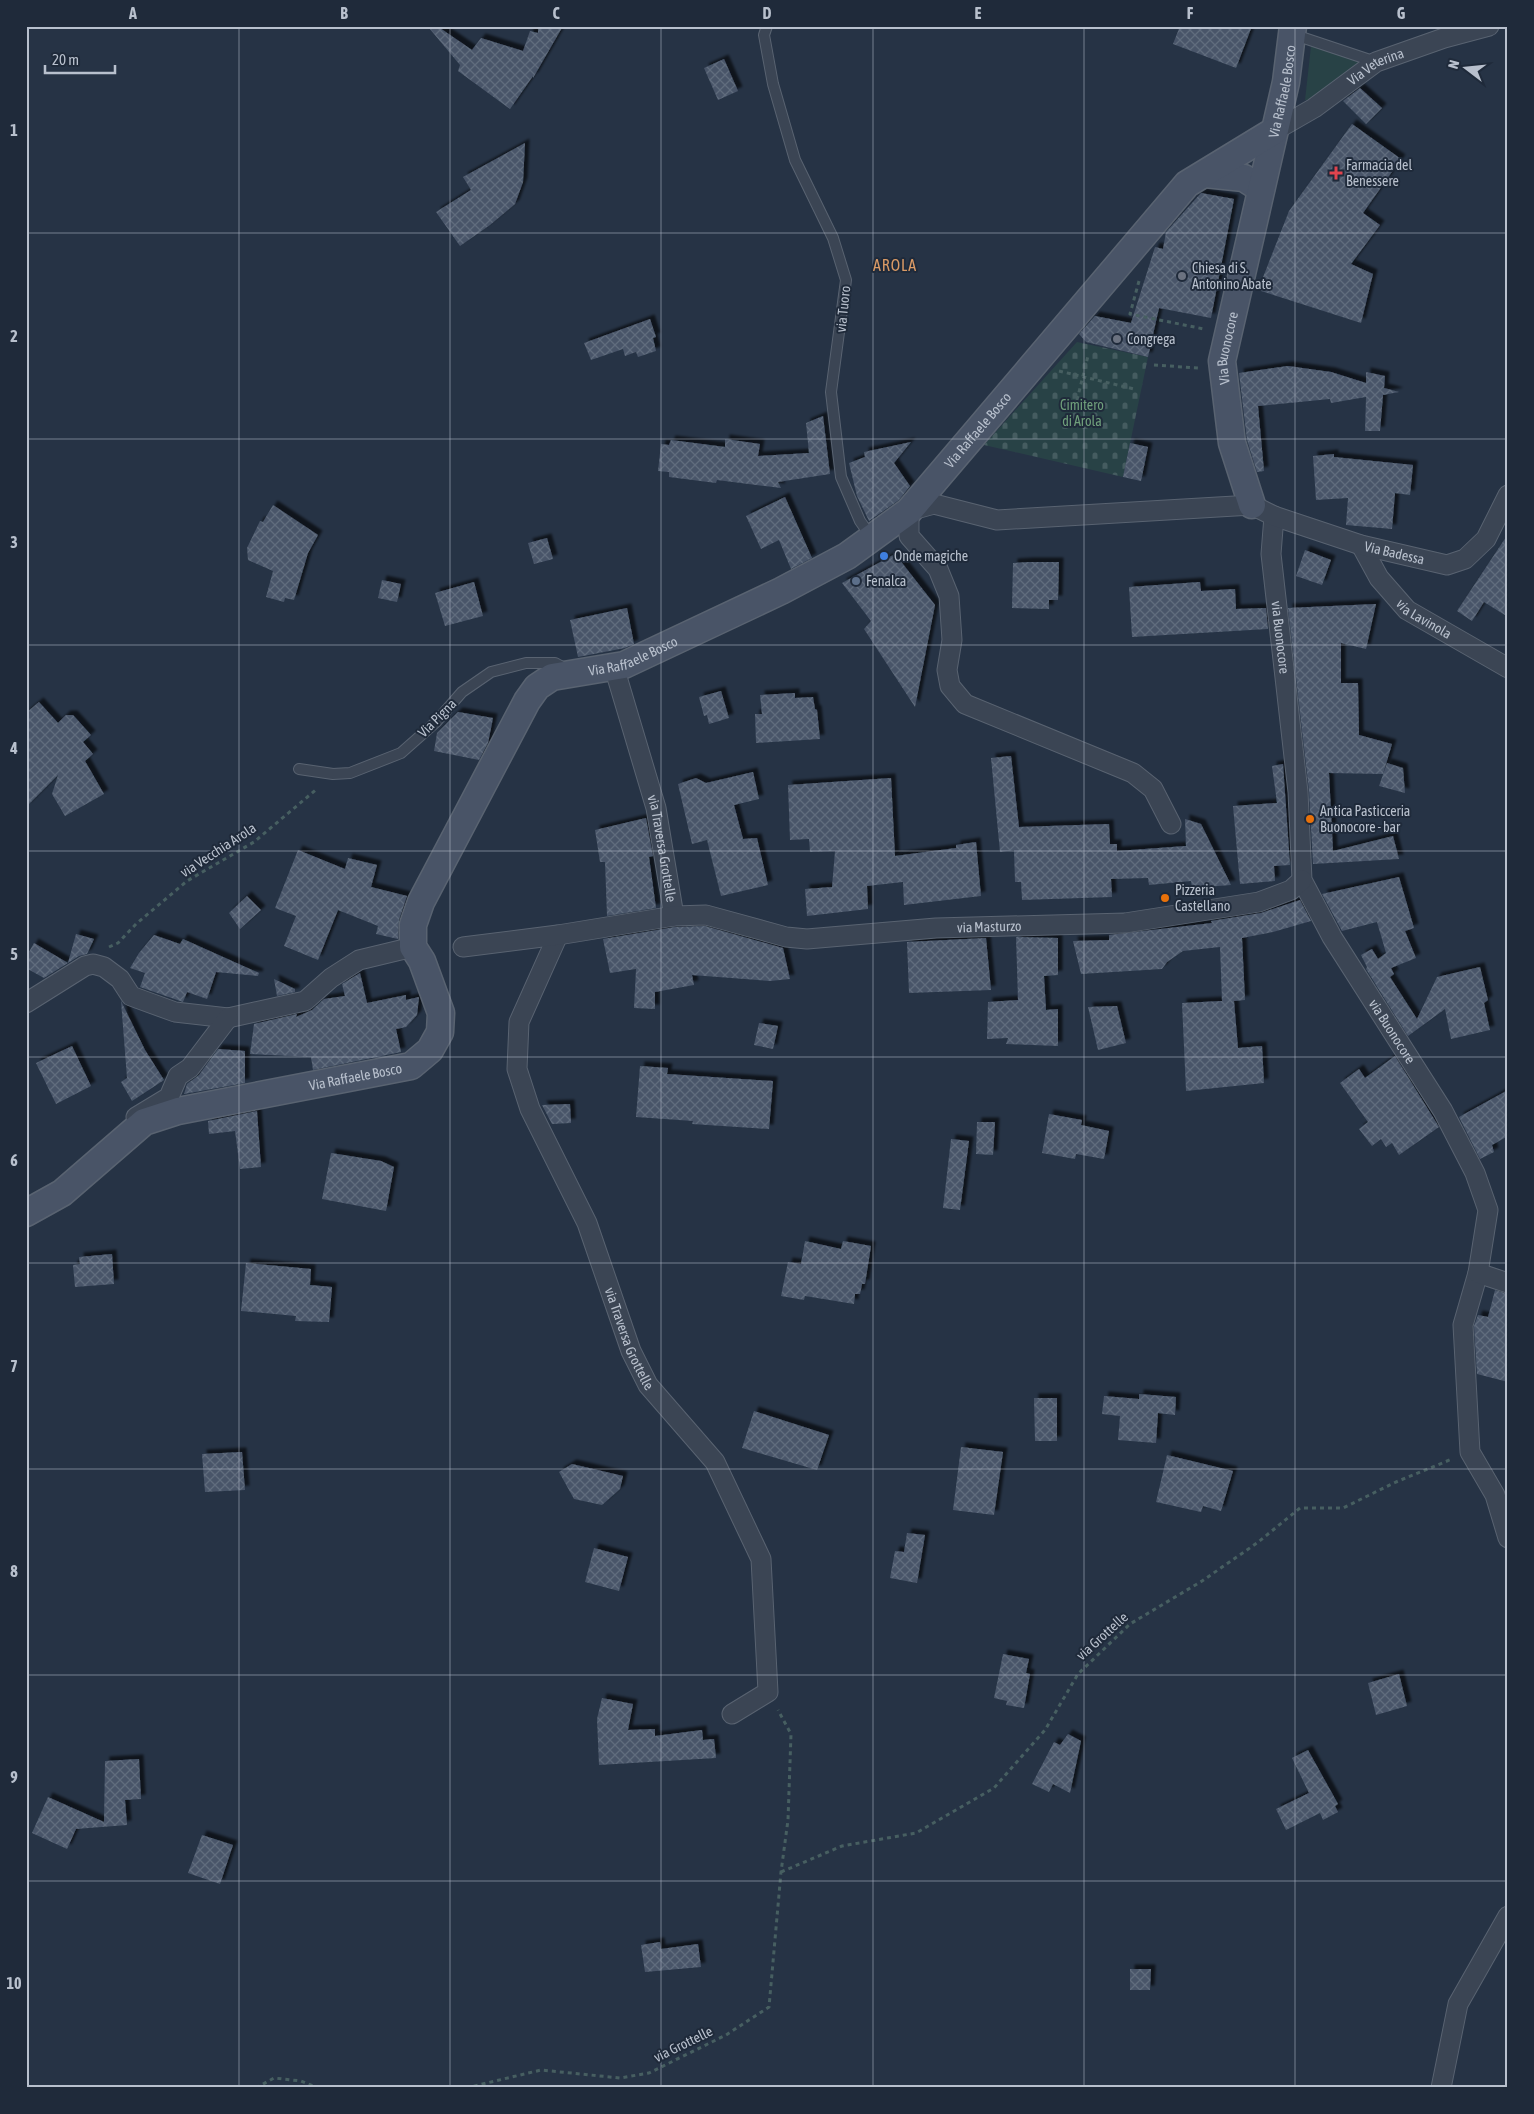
<svg xmlns="http://www.w3.org/2000/svg" width="1534" height="2114" viewBox="0 0 1534 2114" font-family="'Asap Condensed',sans-serif">
<style>
.cemetery{fill:url(#cemetery-stones)}
.garden{fill:#284246}
.building{fill:url(#building-cross-hatch);filter:url(#shadow)}
.lines{fill:none;stroke-linecap:round;stroke-linejoin:round}
.lane-casing{stroke:#596371;stroke-width:12}
.street-casing{stroke:#596371;stroke-width:21}
.secondary-casing{stroke:#596371;stroke-width:29}
.path{stroke:#475f61;stroke-width:3;stroke-dasharray:4 4;stroke-linecap:butt}
.lane{stroke:#3b4554;stroke-width:10}
.street{stroke:#3b4554;stroke-width:19}
.secondary{stroke:#495467;stroke-width:26}
.grid{fill:none;stroke:#b8c0cd;stroke-width:1;stroke-opacity:0.55}
.health-dot{fill:#e0444e;stroke:#1f2a3a;stroke-width:2}
.worship-dot{fill:#6b7280;stroke:#1f2a3a;stroke-width:2}
.shop-dot{fill:#3f7fe0;stroke:#1f2a3a;stroke-width:2}
.service-dot{fill:#5c6f8a;stroke:#1f2a3a;stroke-width:2}
.food-dot{fill:#e8710a;stroke:#1f2a3a;stroke-width:2}
.labels{text-anchor:middle;stroke-width:4;stroke-linejoin:round;paint-order:stroke}
.street-label{font-size:14px;fill:#b8c0cd;stroke:#1f2a3a}
.poi-label{font-size:14px;fill:#b8c0cd;stroke:#1f2a3a;text-anchor:start}
.park-label{font-size:14px;fill:#6f9f7b;stroke:#1f2a3a}
.quarter-label{font-size:16px;letter-spacing:1px;fill:#db9b66;stroke:#1f2a3a}
.neatline{fill:none;stroke:#b8c0cd;stroke-width:2}
.grid-label{font-size:16px;text-anchor:middle;font-weight:bold;fill:#b8c0cd}
</style>
<defs>
<pattern id="cemetery-stones" width="16" height="16" patternUnits="userSpaceOnUse" patternTransform="scale(1.25)"><rect width="16" height="16" fill="#284246"/><path d="M2 7V4a2 2 0 0 1 4 0v3zM10 15v-3a2 2 0 0 1 4 0v3z" fill="#455c60"/></pattern>
<pattern id="building-cross-hatch" width="8" height="8" patternUnits="userSpaceOnUse" patternTransform="scale(1.25)"><rect width="8" height="8" fill="#485569"/><path d="M0 0l8 8M0 8l8-8" fill="none" stroke="#606c7d"/></pattern>
<filter id="shadow"><feDropShadow dx="4.5" dy="-4.5" stdDeviation="1" flood-color="#0009"/></filter>
</defs>
<rect width="100%" height="100%" fill="#263345"/>
<path class="cemetery" d="M 1077,342 L 1148,357 L 1123,477 L 984,445 Z"/>
<path class="garden" d="M 1311,46 L 1366,64 L 1312,101 L 1305,100 Z"/>
<path class="building" d="M 431,26 L 437,26 L 472,50 L 481,38 L 523,51 L 530,31 L 538,33 L 538,26 L 563,26 L 533,78 L 533,76 L 510,109 L 458,71 L 460,65 L 429,28 Z
M 1180,26 L 1252,26 L 1236,68 L 1173,44 Z
M 724,59 L 738,91 L 718,100 L 704,68 Z
M 1360,88 L 1382,108 L 1366,124 L 1343,101 Z
M 1352,124 L 1401,159 L 1363,213 L 1380,225 L 1351,264 L 1373,274 L 1361,323 L 1258,290 L 1289,211 Z
M 525,143 L 523,182 L 515,204 L 490,225 L 460,246 L 436,212 L 471,190 L 463,177 Z
M 1201,193 L 1234,199 L 1211,318 L 1159,308 L 1148,357 L 1086,342 L 1079,334 L 1095,316 L 1131,323 L 1155,247 L 1163,249 L 1166,232 Z
M 650,319 L 656,337 L 653,338 L 656,351 L 638,357 L 636,352 L 625,356 L 623,349 L 591,360 L 584,343 Z
M 1288,366 L 1331,372 L 1366,383 L 1366,372 L 1385,376 L 1384,388 L 1399,392 L 1383,395 L 1380,431 L 1365,431 L 1366,397 L 1331,403 L 1330,399 L 1258,406 L 1264,471 L 1257,472 L 1247,440 L 1239,373 Z
M 823,416 L 830,474 L 778,482 L 781,488 L 717,480 L 716,483 L 669,477 L 669,472 L 658,471 L 661,444 L 669,445 L 671,440 L 725,447 L 725,439 L 760,444 L 758,456 L 809,453 L 806,423 Z
M 911,442 L 894,463 L 910,486 L 899,500 L 869,521 L 857,496 L 849,463 L 865,457 L 864,452 Z
M 1130,443 L 1148,447 L 1141,481 L 1123,477 Z
M 1334,454 L 1334,457 L 1413,465 L 1410,495 L 1395,493 L 1392,529 L 1346,525 L 1348,498 L 1316,500 L 1313,456 Z
M 785,497 L 812,558 L 791,569 L 779,540 L 761,549 L 746,516 Z
M 273,505 L 318,535 L 308,553 L 294,600 L 285,598 L 284,602 L 266,597 L 273,571 L 248,560 L 247,548 L 260,521 L 263,522 Z
M 1508,534 L 1508,617 L 1484,602 L 1472,621 L 1457,611 Z
M 547,538 L 553,559 L 534,564 L 528,543 Z
M 1305,550 L 1331,560 L 1322,585 L 1296,576 Z
M 895,554 L 935,605 L 915,707 L 864,629 L 871,621 L 842,583 Z
M 1029,562 L 1059,562 L 1058,600 L 1049,600 L 1049,609 L 1012,608 L 1013,563 Z
M 382,580 L 401,584 L 397,602 L 378,598 Z
M 474,582 L 483,616 L 445,626 L 435,593 Z
M 1200,582 L 1201,591 L 1235,589 L 1236,609 L 1266,608 L 1268,629 L 1132,637 L 1129,587 Z
M 1376,604 L 1366,649 L 1341,643 L 1341,683 L 1358,683 L 1359,735 L 1392,744 L 1383,774 L 1329,773 L 1333,851 L 1393,836 L 1399,859 L 1313,864 L 1309,791 L 1288,608 Z
M 627,608 L 634,644 L 625,648 L 578,657 L 570,620 Z
M 721,691 L 729,718 L 709,724 L 707,715 L 704,716 L 699,697 Z
M 795,693 L 795,698 L 813,697 L 815,709 L 817,710 L 820,739 L 756,743 L 755,714 L 762,714 L 760,695 Z
M 39,702 L 58,723 L 66,715 L 73,715 L 91,735 L 83,742 L 93,754 L 85,761 L 104,794 L 65,816 L 52,794 L 58,775 L 26,807 L 26,713 Z
M 458,712 L 493,718 L 488,743 L 479,760 L 434,751 L 437,733 Z
M 1011,756 L 1019,827 L 1109,824 L 1110,844 L 1117,844 L 1117,851 L 1186,846 L 1185,819 L 1201,824 L 1231,885 L 1192,888 L 1191,881 L 1149,885 L 1148,878 L 1111,879 L 1112,897 L 1022,900 L 1021,882 L 1015,882 L 1014,850 L 1000,852 L 991,758 Z
M 1387,763 L 1403,768 L 1405,793 L 1379,786 Z
M 1283,764 L 1290,865 L 1274,866 L 1275,881 L 1240,884 L 1233,806 L 1277,803 L 1272,766 Z
M 753,772 L 759,799 L 734,805 L 743,839 L 757,838 L 768,885 L 721,896 L 707,840 L 692,844 L 678,784 L 696,778 L 706,783 Z
M 891,778 L 895,856 L 956,848 L 956,845 L 976,842 L 981,896 L 904,905 L 903,882 L 867,886 L 868,909 L 807,916 L 805,889 L 832,887 L 835,851 L 810,852 L 809,839 L 790,840 L 788,785 Z
M 646,818 L 653,856 L 649,857 L 656,908 L 607,916 L 605,862 L 600,862 L 595,830 Z
M 298,850 L 345,869 L 348,858 L 377,865 L 371,887 L 407,896 L 399,920 L 398,939 L 376,934 L 378,926 L 338,910 L 318,960 L 284,946 L 296,916 L 275,908 Z
M 1399,877 L 1414,928 L 1405,931 L 1416,958 L 1391,968 L 1394,974 L 1390,977 L 1417,1019 L 1437,977 L 1480,967 L 1488,1000 L 1484,1003 L 1490,1030 L 1451,1039 L 1445,1009 L 1408,1036 L 1366,969 L 1367,967 L 1361,955 L 1372,949 L 1378,959 L 1386,953 L 1377,922 L 1342,931 L 1322,894 Z
M 247,896 L 261,910 L 240,929 L 229,913 Z
M 1300,900 L 1311,921 L 1273,932 L 1242,938 L 1245,1000 L 1234,1001 L 1238,1048 L 1262,1046 L 1264,1083 L 1186,1091 L 1182,1003 L 1222,1001 L 1220,947 L 1183,951 L 1167,962 L 1162,969 L 1081,974 L 1073,941 L 1109,940 L 1109,935 L 1212,923 L 1211,921 L 1261,913 Z
M 705,926 L 783,948 L 790,979 L 770,981 L 692,975 L 694,985 L 655,992 L 655,1009 L 634,1008 L 636,969 L 610,973 L 603,939 L 675,927 Z
M 76,934 L 94,939 L 87,954 L 79,956 L 44,978 L 26,968 L 26,957 L 34,943 L 68,963 Z
M 154,935 L 180,944 L 183,939 L 259,973 L 258,976 L 216,972 L 207,999 L 187,992 L 183,1002 L 140,987 L 145,973 L 130,968 L 139,953 Z
M 1016,937 L 1058,938 L 1058,975 L 1044,976 L 1046,1010 L 1058,1009 L 1058,1046 L 1006,1044 L 1008,1038 L 987,1039 L 988,1002 L 1018,1000 Z
M 986,938 L 991,990 L 909,993 L 907,942 Z
M 360,973 L 367,1003 L 406,995 L 406,1000 L 419,997 L 417,1015 L 406,1027 L 396,1029 L 401,1052 L 313,1070 L 311,1057 L 250,1054 L 254,1024 L 297,1014 L 296,1017 L 312,1010 L 324,999 L 345,996 L 342,984 Z
M 274,979 L 295,989 L 295,992 L 277,996 Z
M 121,1001 L 145,1050 L 164,1080 L 132,1101 L 121,1082 L 127,1078 Z
M 1117,1006 L 1126,1043 L 1098,1050 L 1088,1007 Z
M 759,1023 L 778,1026 L 773,1049 L 754,1045 Z
M 72,1046 L 91,1086 L 56,1104 L 36,1063 Z
M 218,1049 L 245,1051 L 245,1083 L 184,1094 L 187,1084 L 199,1075 Z
M 1395,1056 L 1439,1127 L 1399,1155 L 1392,1143 L 1386,1147 L 1381,1139 L 1372,1146 L 1359,1129 L 1368,1122 L 1340,1083 L 1359,1069 L 1365,1078 Z
M 640,1066 L 668,1068 L 667,1074 L 773,1081 L 769,1129 L 692,1124 L 693,1121 L 636,1117 Z
M 1508,1090 L 1508,1136 L 1492,1145 L 1494,1152 L 1480,1159 L 1459,1117 Z
M 570,1104 L 571,1123 L 552,1124 L 542,1105 Z
M 257,1111 L 261,1167 L 240,1169 L 235,1131 L 209,1134 L 208,1121 Z
M 1049,1114 L 1082,1120 L 1081,1125 L 1109,1131 L 1104,1159 L 1076,1154 L 1075,1159 L 1042,1153 Z
M 977,1122 L 995,1122 L 993,1155 L 976,1154 Z
M 951,1139 L 969,1141 L 960,1210 L 943,1208 Z
M 331,1153 L 381,1161 L 394,1167 L 386,1211 L 322,1199 Z
M 805,1241 L 841,1249 L 843,1241 L 871,1246 L 865,1284 L 862,1284 L 860,1294 L 855,1294 L 854,1304 L 805,1296 L 804,1300 L 781,1296 L 788,1262 L 801,1264 Z
M 112,1254 L 114,1284 L 75,1287 L 73,1265 L 80,1264 L 79,1257 Z
M 246,1263 L 311,1269 L 310,1285 L 332,1287 L 329,1322 L 295,1321 L 296,1316 L 241,1311 Z
M 1495,1290 L 1508,1294 L 1508,1382 L 1477,1374 L 1474,1326 L 1478,1315 L 1488,1317 Z
M 1139,1394 L 1176,1397 L 1175,1415 L 1158,1413 L 1156,1443 L 1118,1440 L 1120,1416 L 1102,1414 L 1104,1396 L 1139,1399 Z
M 1034,1398 L 1057,1398 L 1057,1441 L 1035,1441 Z
M 754,1411 L 829,1435 L 817,1470 L 742,1448 Z
M 961,1447 L 1003,1452 L 994,1515 L 953,1510 Z
M 242,1452 L 245,1490 L 205,1492 L 202,1454 Z
M 1167,1455 L 1233,1471 L 1221,1511 L 1203,1506 L 1201,1512 L 1156,1502 Z
M 572,1464 L 623,1476 L 620,1489 L 602,1505 L 574,1499 L 559,1472 Z
M 907,1533 L 925,1535 L 917,1583 L 890,1578 L 895,1551 L 904,1552 Z
M 594,1548 L 628,1557 L 619,1591 L 585,1582 Z
M 1003,1654 L 1029,1659 L 1026,1673 L 1030,1674 L 1024,1708 L 1006,1705 L 1007,1701 L 994,1698 Z
M 1399,1674 L 1407,1706 L 1376,1715 L 1368,1683 Z
M 602,1698 L 633,1704 L 628,1730 L 655,1729 L 655,1736 L 702,1730 L 703,1740 L 714,1739 L 716,1758 L 599,1765 L 597,1719 Z
M 1068,1734 L 1081,1741 L 1070,1793 L 1053,1784 L 1049,1792 L 1032,1784 L 1054,1742 L 1060,1745 Z
M 1308,1750 L 1338,1804 L 1335,1806 L 1338,1812 L 1323,1820 L 1320,1813 L 1286,1830 L 1276,1809 L 1309,1793 L 1292,1758 Z
M 139,1759 L 141,1799 L 125,1800 L 127,1825 L 76,1829 L 67,1849 L 32,1833 L 48,1797 L 104,1822 L 105,1761 Z
M 202,1835 L 233,1845 L 220,1884 L 188,1873 Z
M 660,1942 L 661,1949 L 698,1944 L 701,1967 L 645,1972 L 641,1945 Z
M 1130,1969 L 1151,1969 L 1150,1990 L 1130,1990 Z"/>
<g class="lines">
<defs>
<path id="lane" d="M 767,26 L 764,35 L 773,84 L 795,160 L 833,238 L 846,280 L 831,392 L 841,477 L 860,521 L 872,538
M 1292,34 L 1376,62
M 299,769 L 333,774 L 350,773 L 401,753 L 436,722 L 462,692 L 491,672 L 526,663 L 555,663 L 566,669"/>
<g id="street">
<path id="s1" d="M 1274,131 L 1314,108 L 1376,62 L 1444,38 L 1489,26"/>
<path id="s2" d="M 1274,516 L 1271,554 L 1298,792 L 1302,880 L 1332,937 L 1443,1111 L 1475,1173 L 1488,1210 L 1478,1273 L 1463,1325 L 1470,1452 L 1495,1495 L 1508,1538"/>
<path id="s3" d="M 1361,545 L 1379,578 L 1407,610 L 1508,668"/>
<path id="s4" d="M 614,667 L 656,808 L 674,916"/>
<path id="s5" d="M 1171,824 L 1153,789 L 1133,773 L 965,704 L 950,686 L 947,670 L 952,640 L 949,596 L 938,569 L 909,536 L 909,511 L 934,504 L 997,520 L 1252,505 L 1274,516 L 1361,545 L 1447,565 L 1465,559 L 1486,539 L 1508,495"/>
<path id="s6" d="M 558,935 L 519,1022 L 517,1069 L 530,1109 L 587,1223 L 631,1351 L 648,1385 L 715,1462 L 761,1559 L 768,1692 L 732,1714"/>
<path id="s7" d="M 463,947 L 558,935 L 674,916 L 706,915 L 786,937 L 807,939 L 936,928 L 1125,923 L 1259,902 L 1291,890 L 1302,880"/>
<path d="M 26,1003 L 85,966 L 93,964 L 104,967 L 120,979 L 131,996 L 175,1012 L 228,1018 L 305,1001 L 331,978 L 359,960 L 413,947"/>
<path d="M 136,1117 L 169,1097 L 178,1076 L 190,1068 L 228,1018"/>
<path d="M 1478,1273 L 1508,1283"/>
<path d="M 1441,2088 L 1458,2004 L 1508,1916"/>
</g>
<g id="secondary">
<path d="M 1205,174 L 1244,178 L 1261,189"/>
<path id="s8" d="M 1252,505 L 1232,443 L 1222,361 L 1286,82 L 1293,26"/>
<path id="s9" d="M 26,1213 L 62,1193 L 144,1122 L 178,1111 L 411,1066 L 430,1050 L 440,1032 L 441,1013 L 422,961 L 413,947 L 413,925 L 421,902 L 527,701 L 537,687 L 552,677 L 624,665 L 781,591 L 847,556 L 909,511 L 1187,184 L 1274,131"/>
</g>
</defs>
<use href="#lane" class="lane-casing"/>
<use href="#street" class="street-casing"/>
<use href="#secondary" class="secondary-casing"/>
<path class="path" d="M 1139,281 L 1130,314 L 1204,329
M 1154,365 L 1198,368
M 1059,371 L 1134,389
M 1077,400 L 1088,356
M 109,947 L 118,943 L 136,924 L 187,881 L 254,842 L 318,788
M 781,1872 L 842,1846 L 916,1833 L 994,1788 L 1045,1730 L 1078,1674 L 1130,1624 L 1202,1581 L 1257,1543 L 1300,1508 L 1343,1508 L 1396,1482 L 1452,1459
M 256,2088 L 274,2078 L 301,2081 L 318,2088
M 466,2088 L 541,2070 L 620,2078 L 649,2073 L 726,2035 L 769,2007 L 781,1872 L 788,1820 L 791,1734 L 778,1710"/>
<use href="#lane" class="lane"/>
<use href="#street" class="street"/>
<use href="#secondary" class="secondary"/>
</g>
<path class="grid" d="M 239,26 L 239,2088M 450,26 L 450,2088M 661,26 L 661,2088M 873,26 L 873,2088M 1084,26 L 1084,2088M 1295,26 L 1295,2088M 26,233 L 1508,233M 26,439 L 1508,439M 26,645 L 1508,645M 26,851 L 1508,851M 26,1057 L 1508,1057M 26,1263 L 1508,1263M 26,1469 L 1508,1469M 26,1675 L 1508,1675M 26,1881 L 1508,1881"/>
<path class="health-dot" d="M1333.5 165.5h5v5h5v5h-5v5h-5v-5h-5v-5h5z"/>
<g class="worship-dot">
<circle cx="1182" cy="276" r="5"/>
<circle cx="1117" cy="339" r="5"/>
</g>
<circle class="shop-dot" cx="884" cy="556" r="5"/>
<circle class="service-dot" cx="856" cy="581" r="5"/>
<g class="food-dot">
<circle cx="1310" cy="819" r="5"/>
<circle cx="1165" cy="898" r="5"/>
</g>
<g class="labels">
<g class="street-label">
<text dy="5" stroke="none"><textPath href="#s1" startOffset="121">Via Veterina</textPath></text>
<text dy="5" stroke="none"><textPath href="#s8" startOffset="424">Via Raffaele Bosco</textPath></text>
<text transform="translate(843 309) rotate(-84)" y="5">via Tuoro</text>
<text dy="5" stroke="none"><textPath href="#s8" startOffset="161">Via Buonocore</textPath></text>
<text dy="5" stroke="none"><textPath href="#s9" startOffset="1372">Via Raffaele Bosco</textPath></text>
<text dy="5" stroke="none"><textPath href="#s5" startOffset="956">Via Badessa</textPath></text>
<text dy="5" stroke="none"><textPath href="#s3" startOffset="99">via Lavinola</textPath></text>
<text dy="5" stroke="none"><textPath href="#s2" startOffset="122">via Buonocore</textPath></text>
<text dy="5" stroke="none"><textPath href="#s9" startOffset="952">Via Raffaele Bosco</textPath></text>
<text transform="translate(437 718) rotate(-45)" y="5">Via Pigna</text>
<text dy="5" stroke="none"><textPath href="#s4" startOffset="188">via Traversa Grottelle</textPath></text>
<text transform="translate(218 850) rotate(-33)" y="5">via Vecchia Arola</text>
<text dy="5" stroke="none"><textPath href="#s7" startOffset="532">via Masturzo</textPath></text>
<text dy="5" stroke="none"><textPath href="#s2" startOffset="542">via Buonocore</textPath></text>
<text dy="5" stroke="none"><textPath href="#s9" startOffset="366">Via Raffaele Bosco</textPath></text>
<text dy="5" stroke="none"><textPath href="#s6" startOffset="435">via Traversa Grottelle</textPath></text>
<text transform="translate(1102 1636) rotate(-42)" y="5">via Grottelle</text>
<text transform="translate(683 2044) rotate(-26)" y="5">via Grottelle</text>
</g>
<g class="poi-label">
<text x="1346" y="170">Farmacia del<tspan x="1346" dy="16">Benessere</tspan></text>
<text x="1192" y="273">Chiesa di S.<tspan x="1192" dy="16">Antonino Abate</tspan></text>
<text x="1127" y="344">Congrega</text>
<text x="894" y="561">Onde magiche</text>
<text x="866" y="586">Fenalca</text>
<text x="1320" y="816">Antica Pasticceria<tspan x="1320" dy="16">Buonocore - bar</tspan></text>
<text x="1175" y="895">Pizzeria<tspan x="1175" dy="16">Castellano</tspan></text>
</g>
<g class="park-label">
<text x="1082" y="410">Cimitero<tspan x="1082" dy="16">di Arola</tspan></text>
</g>
<g class="quarter-label">
<text x="895" y="271">AROLA</text>
</g>
</g>
<rect width="1534" height="2114" fill="none" stroke="#1f2a3a" stroke-width="55"/>
<g transform="translate(1466 68) rotate(286)" stroke="#1f2a3a" stroke-width="4" paint-order="stroke">
<path d="M0-4L9 19L0 12L-9 19Z" fill="#b8c0cd"/>
<text y="-8" font-size="14" font-weight="bold" text-anchor="middle" fill="#b8c0cd">N</text>
</g>
<path d="M45 65v8h70v-8" fill="none" stroke="#b8c0cd" stroke-width="2.5"/>
<text x="52" y="65" font-size="15" fill="#b8c0cd" stroke="#1f2a3a" stroke-width="4" paint-order="stroke">20 m</text>
<rect x="28" y="28" width="1478" height="2058" class="neatline"/>
<g class="grid-label">
<text x="133" y="19">A</text>
<text x="344" y="19">B</text>
<text x="556" y="19">C</text>
<text x="767" y="19">D</text>
<text x="978" y="19">E</text>
<text x="1190" y="19">F</text>
<text x="1401" y="19">G</text>
<text x="14" y="136">1</text>
<text x="14" y="342">2</text>
<text x="14" y="548">3</text>
<text x="14" y="754">4</text>
<text x="14" y="960">5</text>
<text x="14" y="1166">6</text>
<text x="14" y="1372">7</text>
<text x="14" y="1577">8</text>
<text x="14" y="1783">9</text>
<text x="14" y="1989">10</text>
</g>
</svg>
